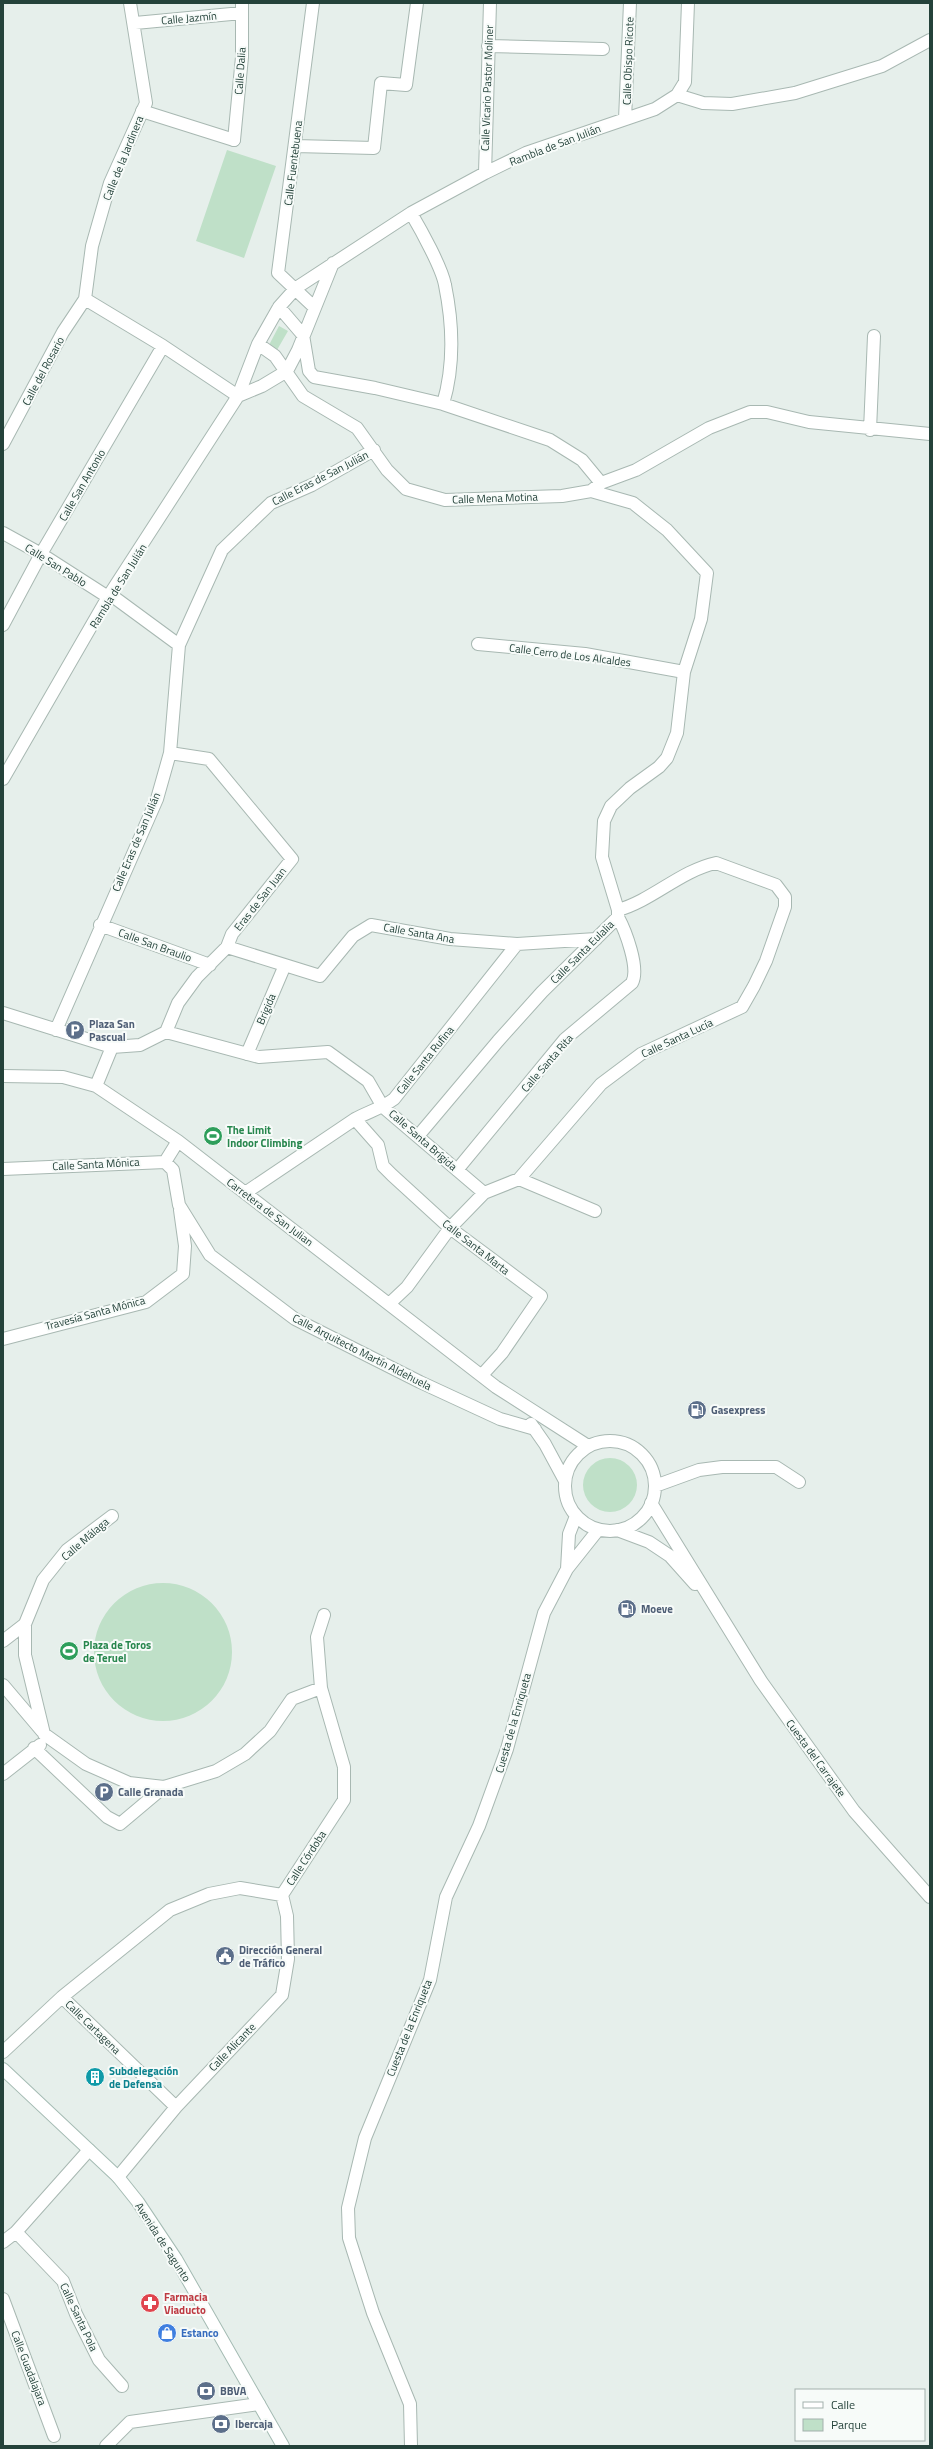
<svg xmlns="http://www.w3.org/2000/svg" width="933" height="2449" viewBox="0 0 933 2449" font-family="'Titillium Web',sans-serif">
<style>
.green{fill:#bfe0c8}
.lines{fill:none;stroke-linecap:round;stroke-linejoin:round}
.pedestrian-casing{stroke:#a8b8b2;stroke-width:14}
.minor-casing{stroke:#a8b8b2;stroke-width:14}
.secondary-casing{stroke:#a4bbb3;stroke-width:14}
.pedestrian{stroke:#fff;stroke-width:12}
.minor{stroke:#fff;stroke-width:12}
.secondary{stroke:#fff;stroke-width:12}
.labels{text-anchor:middle;stroke-width:4;stroke-linejoin:round;paint-order:stroke}
.street-label{font-size:11px;fill:#24423a;stroke:#f7fbf9}
.service-label{font-size:11px;font-weight:bold;fill:#4e5e75;stroke:#f7fbf9;text-anchor:start}
.leisure-label{font-size:11px;font-weight:bold;fill:#27864d;stroke:#f7fbf9;text-anchor:start}
.culture-label{font-size:11px;font-weight:bold;fill:#0d838f;stroke:#f7fbf9;text-anchor:start}
.health-label{font-size:11px;font-weight:bold;fill:#be3a42;stroke:#f7fbf9;text-anchor:start}
.shop-label{font-size:11px;font-weight:bold;fill:#366cbe;stroke:#f7fbf9;text-anchor:start}
</style>
<rect width="100%" height="100%" fill="#e6efeb"/>
<path class="green" d="M 227,150 L 276,166 L 244,258 L 196,241 Z
M 279,326 L 288,331 L 277,350 L 269,345 Z
M583 1485a27 27 0 1 1 54 0a27 27 0 1 1-54 0Z
M94 1652a69 69 0 1 1 138 0a69 69 0 1 1-138 0Z"/>
<g class="lines">
<defs>
<path id="pedestrian" d="M 142,111 L 234,140"/>
<path id="minor" d="M 130,3 L 146,103 L 110,183 L 92,246 L 85,299 L 163,346 L 238,396
M 313,3 L 278,273 L 314,307
M 135,23 L 242,13
M 488,46 L 603,49
M 677,95 L 703,103 L 732,104 L 795,93 L 882,66 L 930,40
M 625,119 L 630,3
M 234,140 L 242,57 L 242,3
M 295,146 L 374,148 L 381,83 L 406,85 L 417,3
M 485,173 L 490,3
M 411,213 C 421,230 442,268 445,285 C 453,324 454,367 443,404
M 258,344 L 275,356 L 303,396 L 357,428 L 387,470 L 406,489 L 445,500 L 562,496 L 591,491 L 601,483 L 582,460 L 550,440 L 443,404 L 375,388 L 314,377 L 309,371 L 303,335 L 279,307
M 238,396 L 262,386 L 287,371 L 298,350 L 333,263
M 870,430 L 874,336
M 3,444 L 63,332 L 85,299
M 601,483 L 636,470 L 709,428 L 750,412 L 767,412 L 809,422 L 930,434
M 3,533 L 41,554 L 108,597
M 3,625 L 41,554 L 163,346
M 478,644 L 585,654 L 684,672
M 179,645 L 222,550 L 271,503 L 312,485 L 374,450
M 3,779 L 108,597 L 238,396 L 258,344 L 279,307 L 296,288 L 411,213 L 485,173 L 526,153 L 655,109 L 677,95 L 685,82 L 688,3
M 100,925 L 210,965
M 227,947 L 320,976 L 353,936 L 371,925 L 450,939 L 517,944 L 596,939
M 3,1013 L 112,1047 L 140,1045 L 166,1032 L 178,1003 L 197,977 L 227,947 L 232,934 L 292,859 L 209,759 L 170,753
M 56,1030 L 157,799 L 170,753 L 179,645 L 111,595
M 166,1032 L 259,1057 L 328,1052 L 368,1081 L 383,1107 L 484,1193 L 519,1179 L 595,1211
M 247,1054 L 285,965
M 3,1076 L 63,1077 L 96,1086 L 178,1141 L 496,1387 L 588,1446
M 96,1086 L 112,1047
M 355,1119 L 378,1145 L 383,1166 L 392,1175 L 450,1228 L 541,1296 L 502,1353 L 482,1375
M 418,1136 L 498,1041 L 542,992 L 618,917 L 618,910 L 602,857 L 604,821 L 611,806 L 630,788 L 659,767 L 667,758 L 677,733 L 684,672 L 701,619 L 707,573 L 667,530 L 633,503 L 591,491
M 165,1162 L 173,1170 L 179,1205 L 210,1255 L 295,1319 L 420,1382 L 500,1419 L 535,1429
M 3,1169 L 165,1162 L 178,1141
M 457,1170 L 565,1039 L 632,983 C 640,968 625,930 618,917
M 519,1179 L 601,1084 L 641,1054 L 742,1007 L 754,986 L 766,961 L 785,907 L 785,897 L 776,885 L 716,863 C 680,871 653,900 618,910
M 245,1193 L 355,1119 C 368,1112 382,1108 394,1099 L 517,944
M 389,1304 L 407,1287 L 450,1228 L 484,1193
M 3,1339 L 146,1302 L 183,1274 L 185,1246 L 180,1210
M 531,1424 L 545,1444 L 565,1481
M565 1486a45 45 0 1 1 90 0a45 45 0 1 1-90 0Z
M 655,1486 L 699,1470 L 722,1467 L 776,1467 L 799,1482
M 651,1503 L 761,1681 L 854,1811 L 930,1897
M 112,1516 L 67,1550 L 43,1580 L 25,1624 L 25,1655 L 44,1734 L 86,1764 L 129,1783 L 164,1787 L 216,1771 L 245,1754 L 270,1731 L 292,1699 L 321,1688
M 617,1530 L 649,1542 L 670,1556 L 695,1584
M 567,1569 L 569,1534 L 576,1516
M 3,1641 L 25,1624
M 3,1685 L 42,1731
M 34,1748 L 107,1817 L 120,1824 L 164,1787
M 3,1774 L 40,1745
M 282,1895 L 344,1800 L 344,1767 L 321,1688 L 317,1637 L 324,1615
M 62,1997 L 176,2107
M 3,2052 L 62,1997 L 170,1910 L 209,1894 L 240,1888 L 282,1895
M 118,2177 L 176,2107 L 282,1995 L 288,1959 L 287,1916 L 282,1895
M 16,2232 L 63,2281 L 76,2314 L 99,2360 L 122,2386
M 3,2242 L 16,2232 L 89,2150
M 3,2299 L 54,2436
M 106,2446 L 130,2422 L 259,2404
M 411,2446 L 410,2404 L 373,2313 L 349,2238 L 348,2208 L 365,2138 L 430,1980 L 446,1897 L 479,1826 L 507,1749 L 544,1613 L 567,1569 L 598,1530"/>
<path id="secondary" d="M 3,2069 L 118,2177 L 138,2202 L 176,2259 L 283,2446"/>
</defs>
<use href="#pedestrian" class="pedestrian-casing"/>
<use href="#minor" class="minor-casing"/>
<use href="#secondary" class="secondary-casing"/>
<use href="#pedestrian" class="pedestrian"/>
<use href="#minor" class="minor"/>
<use href="#secondary" class="secondary"/>
</g>
<defs>
<symbol id="parking-disc" viewBox="-11 -11 22 22"><circle r="9.5" fill="#5c6f8a" stroke="#f7fbf9"/><path d="M-3.5-5.5H1a3.5 3.5 0 0 1 0 7H-1V5.5H-3.5ZM-1-3.4V-.6H.8a1.4 1.4 0 0 0 0-2.8Z" fill="#fff"/></symbol>
<symbol id="stadium-disc" viewBox="-11 -11 22 22"><circle r="9.5" fill="#2e9e5b" stroke="#f7fbf9"/><path d="M0-5a6.5 5 0 1 0 0 10a6.5 5 0 1 0 0-10ZM-3.5-1.8h7v3.6h-7Z" fill="#fff"/></symbol>
<symbol id="fuel-disc" viewBox="-11 -11 22 22"><circle r="9.5" fill="#5c6f8a" stroke="#f7fbf9"/><path d="M-5.5-6h7V0h2V4h1.3V-2.5L3-4.5l.8-.8L6-3V5H2.5V1h-1V6h-7ZM-4.2-4.7v3.2H.2V-4.7Z" fill="#fff"/></symbol>
<symbol id="civic-disc" viewBox="-11 -11 22 22"><circle r="9.5" fill="#5c6f8a" stroke="#f7fbf9"/><path d="M-.6-6.5H3V-4.5H.6V-3L4-1V1h2V6H-6V1h2V-1L-.6-3ZM-1.2 2.5V6h2.4V2.5Z" fill="#fff"/></symbol>
<symbol id="building-disc" viewBox="-11 -11 22 22"><circle r="9.5" fill="#0f9aa8" stroke="#f7fbf9"/><path d="M-4-6H4V6H1V3H-1V6H-4ZM-2.5-4.3h1.7v1.8h-1.7ZM.8-4.3h1.7v1.8H.8ZM-2.5-1h1.7V.8h-1.7ZM.8-1h1.7V.8H.8Z" fill="#fff"/></symbol>
<symbol id="pharmacy-disc" viewBox="-11 -11 22 22"><circle r="9.5" fill="#e0444e" stroke="#f7fbf9"/><path d="M-2-6h4v4h4v4h-4v4h-4v-4h-4v-4h4Z" fill="#fff"/></symbol>
<symbol id="shop-disc" viewBox="-11 -11 22 22"><circle r="9.5" fill="#3f7fe0" stroke="#f7fbf9"/><path d="M-5-2.5h2.3a2.7 3.5 0 0 1 5.4 0H5L5.5 6h-11ZM-1.5-2.5h3a1.5 2.3 0 0 0-3 0Z" fill="#fff"/></symbol>
<symbol id="bank-disc" viewBox="-11 -11 22 22"><circle r="9.5" fill="#5c6f8a" stroke="#f7fbf9"/><path d="M-6-4H6V4H-6ZM0-2.3a2.3 2.3 0 1 0 0 4.6a2.3 2.3 0 1 0 0-4.6Z" fill="#fff"/></symbol>
</defs>
<g fill-rule="evenodd">
<use href="#parking-disc" x="64" y="1019" width="22" height="22"/>
<use href="#stadium-disc" x="202" y="1125" width="22" height="22"/>
<use href="#fuel-disc" x="686" y="1399" width="22" height="22"/>
<use href="#fuel-disc" x="616" y="1598" width="22" height="22"/>
<use href="#stadium-disc" x="58" y="1640" width="22" height="22"/>
<use href="#parking-disc" x="93" y="1781" width="22" height="22"/>
<use href="#civic-disc" x="214" y="1945" width="22" height="22"/>
<use href="#building-disc" x="84" y="2066" width="22" height="22"/>
<use href="#pharmacy-disc" x="139" y="2292" width="22" height="22"/>
<use href="#shop-disc" x="156" y="2322" width="22" height="22"/>
<use href="#bank-disc" x="195" y="2380" width="22" height="22"/>
<use href="#bank-disc" x="210" y="2413" width="22" height="22"/>
</g>
<g class="labels">
<g class="street-label">
<text transform="translate(189 18) rotate(-5)" y="4">Calle Jazmín</text>
<text transform="translate(628 61) rotate(-88)" y="4">Calle Obispo Ricote</text>
<text transform="translate(240 71) rotate(-86)" y="4">Calle Dalia</text>
<text transform="translate(487 88) rotate(-88)" y="4">Calle Vicario Pastor Moliner</text>
<text transform="translate(555 145) rotate(-21)" y="4">Rambla de San Julián</text>
<text transform="translate(123 158) rotate(-68)" y="4">Calle de la Jardinera</text>
<text transform="translate(293 163) rotate(-83)" y="4">Calle Fuentebuena</text>
<text transform="translate(43 371) rotate(-62)" y="4">Calle del Rosario</text>
<text transform="translate(320 478) rotate(-27)" y="4">Calle Eras de San Julián</text>
<text transform="translate(82 485) rotate(-60)" y="4">Calle San Antonio</text>
<text transform="translate(495 498) rotate(-2)" y="4">Calle Mena Motina</text>
<text transform="translate(56 565) rotate(32)" y="4">Calle San Pablo</text>
<text transform="translate(118 586) rotate(-58)" y="4">Rambla de San Julián</text>
<text transform="translate(570 655) rotate(7)" y="4">Calle Cerro de Los Alcaldes</text>
<text transform="translate(136 842) rotate(-67)" y="4">Calle Eras de San Julián</text>
<text transform="translate(260 899) rotate(-52)" y="4">Eras de San Juan</text>
<text transform="translate(419 933) rotate(10)" y="4">Calle Santa Ana</text>
<text transform="translate(155 945) rotate(20)" y="4">Calle San Braulio</text>
<text transform="translate(582 952) rotate(-45)" y="4">Calle Santa Eulalia</text>
<text transform="translate(266 1009) rotate(-67)" y="4">Brigida</text>
<text transform="translate(677 1038) rotate(-25)" y="4">Calle Santa Lucía</text>
<text transform="translate(425 1060) rotate(-51)" y="4">Calle Santa Rufina</text>
<text transform="translate(547 1063) rotate(-49)" y="4">Calle Santa Rita</text>
<text transform="translate(423 1140) rotate(41)" y="4">Calle Santa Brígida</text>
<text transform="translate(96 1164) rotate(-3)" y="4">Calle Santa Mónica</text>
<text transform="translate(270 1212) rotate(37)" y="4">Carretera de San Julian</text>
<text transform="translate(476 1247) rotate(38)" y="4">Calle Santa Marta</text>
<text transform="translate(95 1313) rotate(-15)" y="4">Travesía Santa Mónica</text>
<text transform="translate(362 1352) rotate(27)" y="4">Calle Arquitecto Martín Aldehuela</text>
<text transform="translate(85 1539) rotate(-41)" y="4">Calle Málaga</text>
<text transform="translate(513 1723) rotate(-74)" y="4">Cuesta de la Enriqueta</text>
<text transform="translate(816 1758) rotate(54)" y="4">Cuesta del Carrajete</text>
<text transform="translate(306 1858) rotate(-57)" y="4">Calle Córdoba</text>
<text transform="translate(93 2027) rotate(44)" y="4">Calle Cartagena</text>
<text transform="translate(409 2028) rotate(-68)" y="4">Cuesta de la Enriqueta</text>
<text transform="translate(232 2047) rotate(-46)" y="4">Calle Alicante</text>
<text transform="translate(163 2242) rotate(57)" y="4">Avenida de Sagunto</text>
<text transform="translate(79 2317) rotate(65)" y="4">Calle Santa Pola</text>
<text transform="translate(29 2368) rotate(69)" y="4">Calle Guadalajara</text>
</g>
<g class="service-label">
<text x="89" y="1028">Plaza San<tspan x="89" dy="13">Pascual</tspan></text>
<text x="711" y="1414">Gasexpress</text>
<text x="641" y="1613">Moeve</text>
<text x="118" y="1796">Calle Granada</text>
<text x="239" y="1954">Dirección General<tspan x="239" dy="13">de Tráfico</tspan></text>
<text x="220" y="2395">BBVA</text>
<text x="235" y="2428">Ibercaja</text>
</g>
<g class="leisure-label">
<text x="227" y="1134">The Limit<tspan x="227" dy="13">Indoor Climbing</tspan></text>
<text x="83" y="1649">Plaza de Toros<tspan x="83" dy="13">de Teruel</tspan></text>
</g>
<g class="culture-label">
<text x="109" y="2075">Subdelegación<tspan x="109" dy="13">de Defensa</tspan></text>
</g>
<g class="health-label">
<text x="164" y="2301">Farmacia<tspan x="164" dy="13">Viaducto</tspan></text>
</g>
<g class="shop-label">
<text x="181" y="2337">Estanco</text>
</g>
</g>
<rect width="933" height="2449" fill="none" stroke="#24423a" stroke-width="8"/>
<rect x="795" y="2389" width="130" height="52" fill="#f7fbf9" stroke="#a3b1ad"/>
<rect x="803" y="2402" width="20" height="6" fill="#ffffff" stroke="#a3b1ad"/>
<text x="831" y="2409" font-size="12" fill="#24423a">Calle</text>
<rect x="803" y="2419" width="20" height="12" fill="#bfe0c8" stroke="#a3b1ad"/>
<text x="831" y="2429" font-size="12" fill="#24423a">Parque</text>
</svg>
